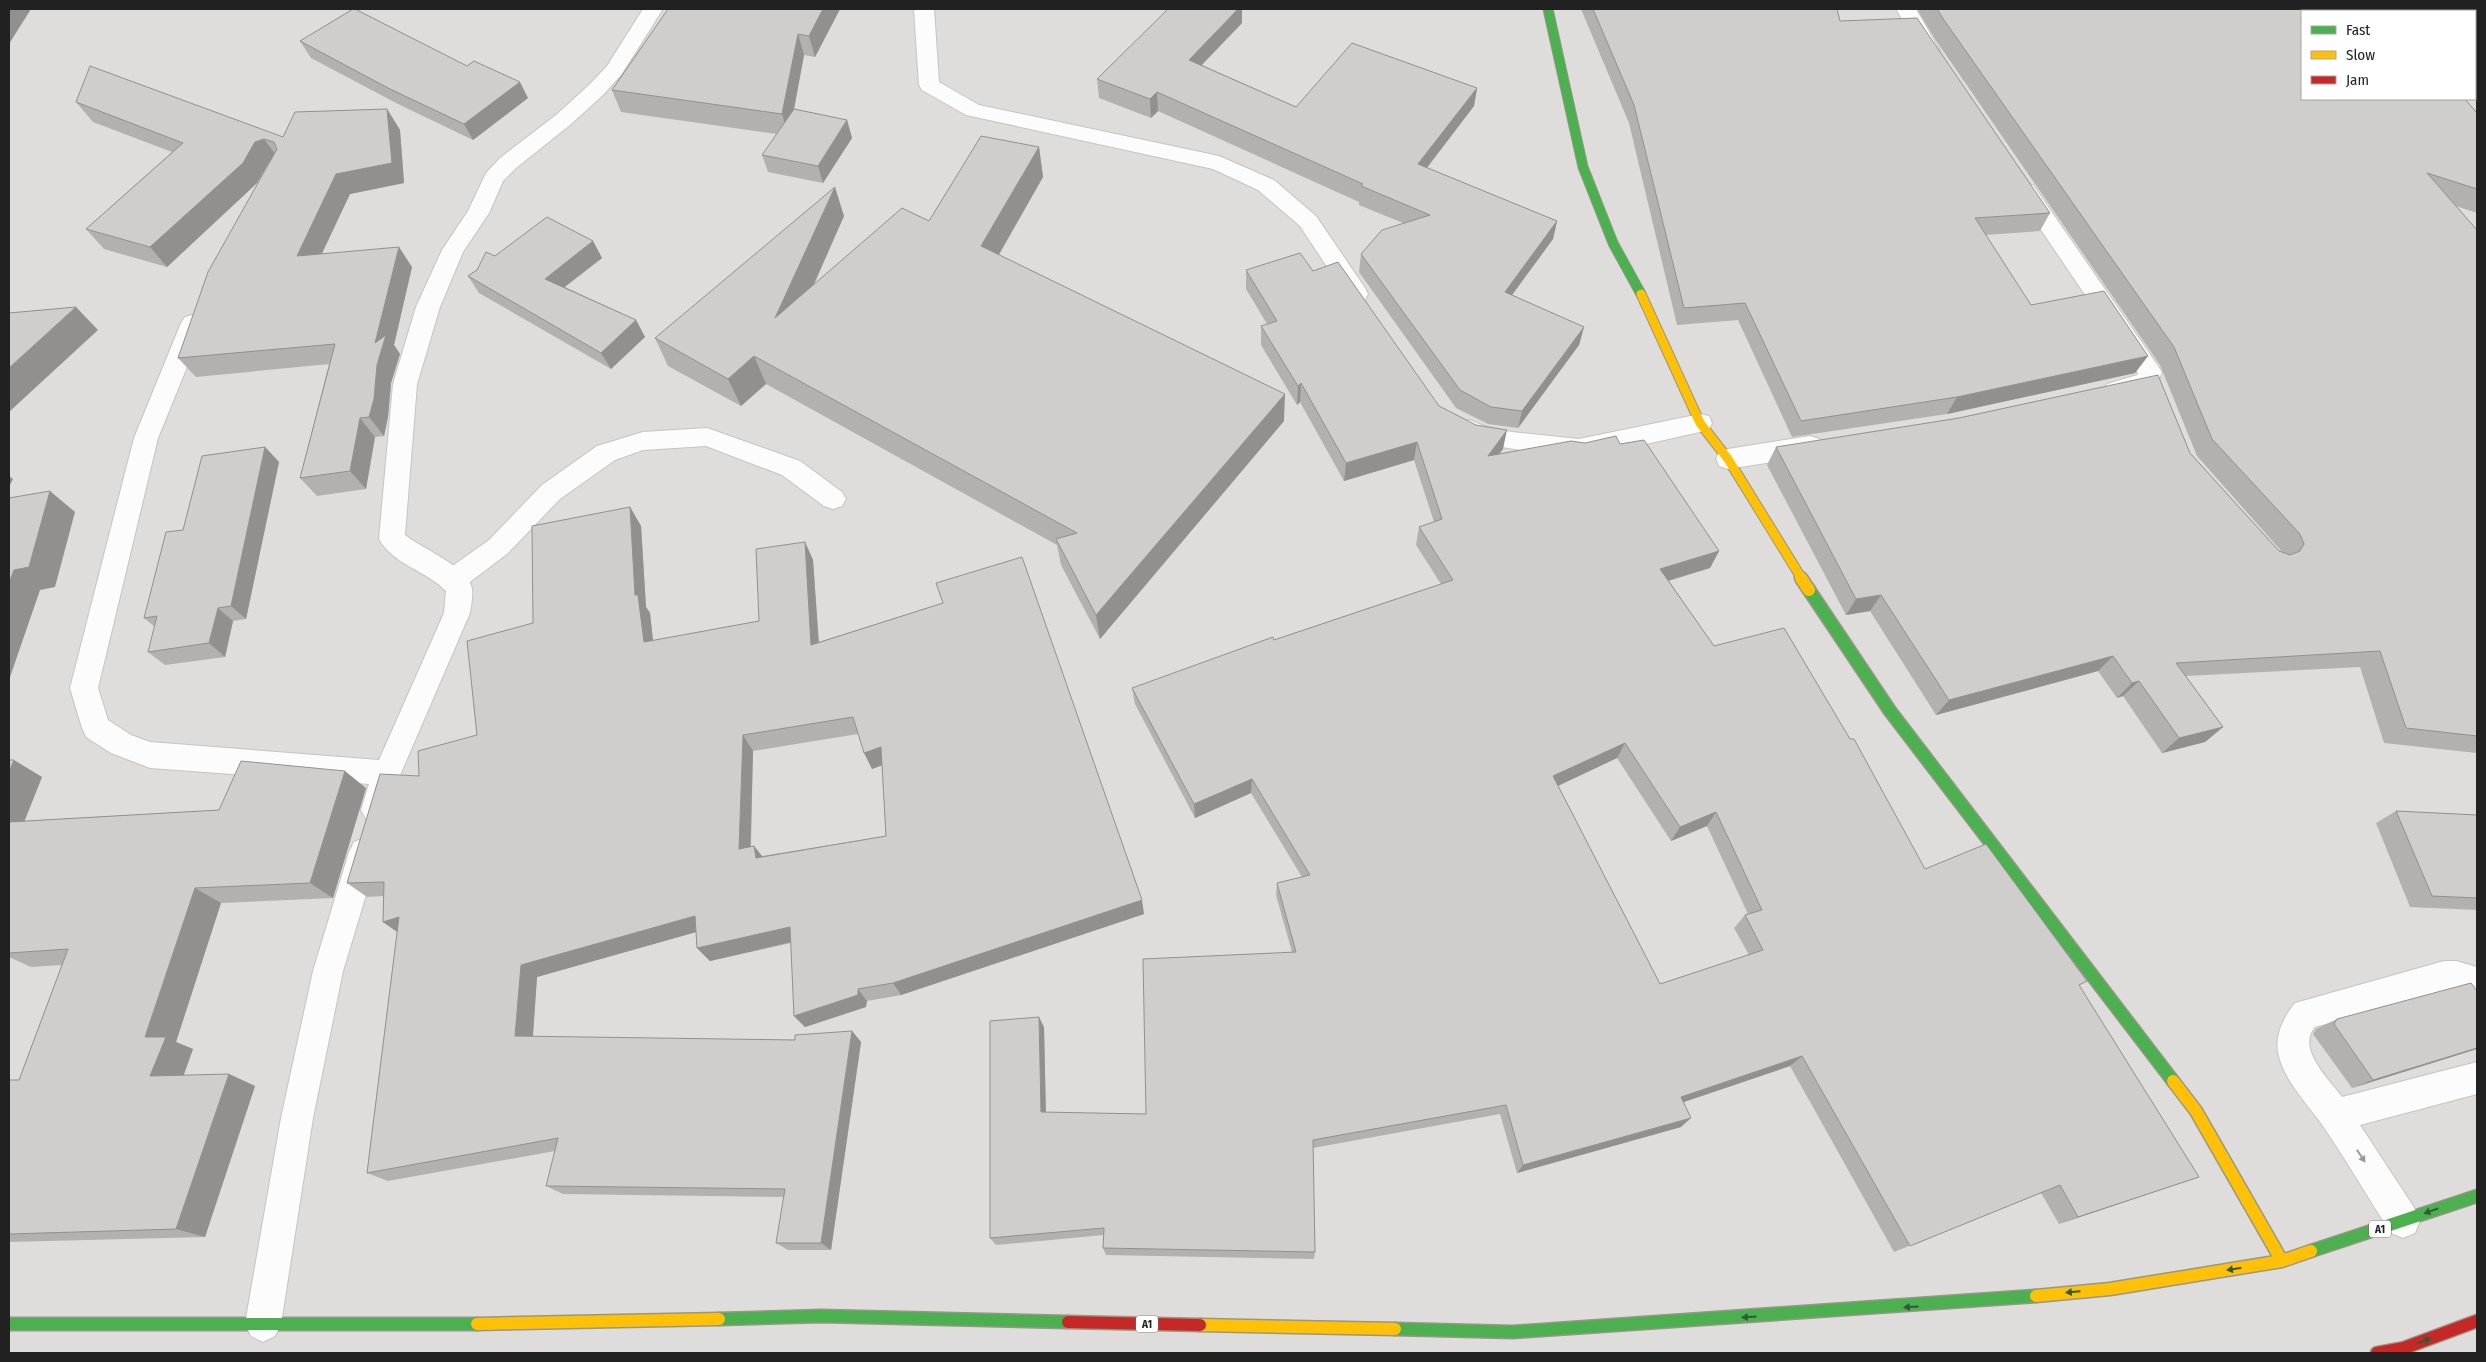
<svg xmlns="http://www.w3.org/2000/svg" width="2486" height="1362" viewBox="0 0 2486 1362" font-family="'Fira Sans Condensed',sans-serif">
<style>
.residential{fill:#dedddb;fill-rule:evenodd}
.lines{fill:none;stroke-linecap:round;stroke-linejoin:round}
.lane-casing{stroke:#c5c4c2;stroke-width:2}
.street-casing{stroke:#c5c4c2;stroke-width:2}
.fast-far1-casing{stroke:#979784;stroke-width:11}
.fast-casing{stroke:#979784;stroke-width:15}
.slow-far1-casing{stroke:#979784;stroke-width:11}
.slow-casing{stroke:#979784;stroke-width:15}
.jam-casing{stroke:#979784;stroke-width:15}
.lane{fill:#fdfcfc;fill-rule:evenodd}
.street{fill:#fdfcfc;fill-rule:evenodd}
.fast-far1{stroke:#4caf50;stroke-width:9}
.fast{stroke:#4caf50;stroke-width:12}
.slow-far1{stroke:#ffc107;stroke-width:9}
.slow{stroke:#ffc107;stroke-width:12}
.jam{stroke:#c62828;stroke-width:12}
.wall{fill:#b3b1af;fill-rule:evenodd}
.shaded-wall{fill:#92908f}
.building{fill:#d0cecc;stroke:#92908f;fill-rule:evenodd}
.oneway{fill:#9a9999}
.oneway2{fill:#325a34}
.labels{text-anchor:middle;stroke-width:5;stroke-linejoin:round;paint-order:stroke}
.shield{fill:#fff;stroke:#646464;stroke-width:1}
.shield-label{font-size:11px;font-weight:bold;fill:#212121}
</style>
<rect width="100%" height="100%" fill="#efedea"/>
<path class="residential" d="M 9,9 L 2477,9 L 2477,1353 L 9,1353 ZM 2302,11 L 2475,11 L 2475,99 L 2302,99 Z"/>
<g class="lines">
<defs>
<path id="lane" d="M 707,428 L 800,461 L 842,492 L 846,499 L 842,506 L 833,509 L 824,506 L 782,475 L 706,446 L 643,450 L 615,460 L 560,499 L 507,554 L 462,588 L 453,591 L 444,588 L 440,580 L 444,572 L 489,540 L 542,485 L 597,446 L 643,432 Z
M 2444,961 L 2456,961 L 2477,967 L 2477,997 L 2456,991 L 2444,991 L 2315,1027 C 2296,1049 2329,1079 2342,1097 L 2477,1062 L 2477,1094 L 2360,1125 L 2415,1209 L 2420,1221 L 2415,1233 L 2403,1238 L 2391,1233 C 2368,1198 2347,1161 2323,1126 C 2308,1104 2283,1080 2278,1052 C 2275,1035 2284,1016 2295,1003 Z"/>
<path id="street" d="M 643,9 L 663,9 L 621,75 L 603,95 L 570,125 L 516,168 L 503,181 L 489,213 L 463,252 L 440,307 L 417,384 L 405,535 C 421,548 470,568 472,589 C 473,597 471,606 470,613 L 401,773 L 386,819 L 376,823 L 366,819 L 361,810 L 369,784 L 150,768 L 111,753 L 86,737 L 82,728 L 70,688 L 134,438 L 181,323 L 185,317 L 193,315 L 201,317 L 205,323 L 158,438 L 98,688 L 108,720 L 131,735 L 150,742 L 379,760 L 444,613 L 446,591 C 427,571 392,564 379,539 L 393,384 L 416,307 L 442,250 L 468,211 L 486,173 L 500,158 L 556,115 L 589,85 L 607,66 Z
M 914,9 L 934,9 L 939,82 L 979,105 L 1219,156 L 1274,180 L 1316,216 L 1365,288 L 1368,294 L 1365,300 L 1357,302 L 1349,300 L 1300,226 L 1258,190 L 1213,169 L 966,115 L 922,90 L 919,85 Z
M 1896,9 L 1916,9 L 1940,51 L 1937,55 L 1930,57 L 1923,55 Z
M 2411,9 L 2431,9 L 2431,11 L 2411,11 Z
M 2025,183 L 2033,185 L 2158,366 L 2162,372 L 2156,387 L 2115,399 L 2107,396 L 2103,390 L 2107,384 L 2137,375 L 2138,373 L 2014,190 L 2017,185 Z
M 1700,414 L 1709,416 L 1712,423 L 1709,430 L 1579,459 L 1482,444 L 1460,436 L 1457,429 L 1460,422 L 1469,420 L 1487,427 L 1512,432 L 1579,439 Z
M 1810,436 L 1819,439 L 1822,446 L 1819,453 L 1810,456 L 1728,469 L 1719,466 L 1716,459 L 1719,452 L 1728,449 Z
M 364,838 L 374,842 L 379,852 L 343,971 L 313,1118 L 281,1324 L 275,1336 L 263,1342 L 251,1336 L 245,1324 L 281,1118 L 313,971 L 349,852 L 354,842 Z"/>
<path id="fast-far1" d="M 1548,9 L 1583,167 L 1613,243 L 1641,294"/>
<path id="fast" d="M 1809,590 L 1890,711 L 2173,1081
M 2311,1251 L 2477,1196
M 719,1319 L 821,1316 L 1068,1322
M 9,1324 L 477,1324
M 1395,1329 L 1513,1332 L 2036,1296"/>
<path id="slow-far1" d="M 1641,294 L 1700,423 L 1728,459 L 1802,579"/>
<path id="slow" d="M 1801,578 L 1809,590
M 2173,1081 L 2196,1111 L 2282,1261
M 2036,1296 L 2110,1289 L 2282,1261 L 2311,1251
M 477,1324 L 719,1319
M 1200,1325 L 1395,1329"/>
<path id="jam" d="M 1068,1322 L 1200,1325
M 2377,1353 L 2404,1348 L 2477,1321"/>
</defs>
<use href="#lane" class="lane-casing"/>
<use href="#street" class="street-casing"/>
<use href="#fast-far1" class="fast-far1-casing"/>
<use href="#fast" class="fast-casing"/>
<use href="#slow-far1" class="slow-far1-casing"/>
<use href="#slow" class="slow-casing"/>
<use href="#jam" class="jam-casing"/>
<use href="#lane" class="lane"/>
<use href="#street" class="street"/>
<use href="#fast-far1" class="fast-far1"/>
<use href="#fast" class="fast"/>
<use href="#slow-far1" class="slow-far1"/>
<use href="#slow" class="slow"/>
<use href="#jam" class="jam"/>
</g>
<path class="wall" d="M 668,9 L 840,9 L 815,57 L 804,55 L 794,109 L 847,120 L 852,138 L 823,183 L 768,172 L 762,155 L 777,134 L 621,112 L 612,90 Z
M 1581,9 L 1837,9 L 1840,21 L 2050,213 L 2040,231 L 1985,235 L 2031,305 L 2148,356 L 2135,373 L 1947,414 L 1792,437 L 1738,320 L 1677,325 L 1629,123 Z
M 1917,9 L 2388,9 L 2477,113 L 2477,213 L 2456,206 L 2477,230 L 2477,753 L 2384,743 L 2360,667 L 2186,676 L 2223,727 L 2205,742 L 2162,753 L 2123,696 L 2117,698 L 2098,671 L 1936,715 L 1870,611 L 1846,615 L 1767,465 L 1776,447 L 2190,453 L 2279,551 L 2283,553 L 2197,456 L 2160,365 L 1935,39 Z
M 2433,9 L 2477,9 L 2477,33 L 2475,32 L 2475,11 L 2433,11 Z
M 1242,23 L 1202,65 L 1296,107 L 1477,88 L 1474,106 L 1427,168 L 1557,221 L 1553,239 L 1512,295 L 1584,327 L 1579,345 L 1518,428 L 1488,424 L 1456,408 L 1359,272 L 1361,254 L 1403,223 L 1359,205 L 1359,202 L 1158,111 L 1151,118 L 1099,98 L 1097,79 Z
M 300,41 L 528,98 L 473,140 L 398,104 L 311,58 Z
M 76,102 L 283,137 L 387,109 L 400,130 L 404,183 L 350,194 L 322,254 L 412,267 L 394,345 L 400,354 L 391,383 L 388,417 L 384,436 L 375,437 L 366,489 L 317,496 L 300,478 L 329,364 L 196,377 L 178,358 L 270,162 L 257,183 L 167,267 L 104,249 L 86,229 L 172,152 L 93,122 Z
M 1039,147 L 1043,177 L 999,255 L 1284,421 L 1100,639 L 1061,565 L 1057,545 L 766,384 L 741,406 L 668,366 L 655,338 L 844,216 L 814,285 L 929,221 Z
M 593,241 L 602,258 L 565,287 L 636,320 L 645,337 L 611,369 L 479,293 L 468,276 L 495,256 Z
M 1246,270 L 1313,271 L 1439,406 L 1503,449 L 1498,454 L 1585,443 L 1620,444 L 1719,551 L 1710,568 L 1669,581 L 1714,646 L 1925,869 L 2079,986 L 2199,1177 L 2059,1224 L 2041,1193 L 1894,1252 L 1790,1066 L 1684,1102 L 1681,1127 L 1517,1173 L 1500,1114 L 1313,1148 L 1315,1252 L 1314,1259 L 1106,1255 L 1103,1248 L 1104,1235 L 996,1245 L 990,1238 L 1044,1027 L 1046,1113 L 1146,1114 L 1292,952 L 1276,895 L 1277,883 L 1302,877 L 1251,793 L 1195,818 L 1135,704 L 1132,688 L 1441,584 L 1416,545 L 1419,527 L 1434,522 L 1414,460 L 1344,481 L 1300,402 L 1297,405 L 1261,345 L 1261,326 L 1267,324 L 1246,289 ZM 1617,758 L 1671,841 L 1707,826 L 1748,914 L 1745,915 L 1734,928 L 1749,955 L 1660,984 L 1558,786 Z
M 265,447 L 279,462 L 246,619 L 233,621 L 225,657 L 165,665 L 148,652 L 155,627 L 144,618 L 183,530 Z
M 630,507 L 641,526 L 646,607 L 650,613 L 653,641 L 759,621 L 805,542 L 813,560 L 819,642 L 943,603 L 936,583 L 1144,914 L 901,995 L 867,1001 L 866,1007 L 805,1027 L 794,1016 L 791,943 L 710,961 L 697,948 L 696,932 L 537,977 L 533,1037 L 795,1040 L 852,1031 L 861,1042 L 831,1250 L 788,1250 L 776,1243 L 784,1197 L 563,1194 L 546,1186 L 555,1151 L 388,1181 L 367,1173 L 397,932 L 383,922 L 384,896 L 367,897 L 347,883 L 419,776 L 477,735 L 533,623 ZM 858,734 L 872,769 L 882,765 L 886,836 L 762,856 L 754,846 L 751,847 L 753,751 Z
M 9,760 L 42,777 L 24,821 L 219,810 L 366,788 L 333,898 L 221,903 L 176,1042 L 193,1049 L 183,1076 L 229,1074 L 255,1086 L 205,1237 L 9,1242 L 9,1080 L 19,1080 L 62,965 L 31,967 L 9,957 Z
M 2396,811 L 2477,815 L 2477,910 L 2410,907 L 2376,823 Z
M 2337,1019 L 2477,1049 L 2352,1088 L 2313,1034 L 2316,1029 Z"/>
<path class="shaded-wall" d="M 9,9 L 31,9 L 9,44 Z
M 823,9 L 840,9 L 815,57 L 809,36 Z
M 1238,9 L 1242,9 L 1242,23 L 1189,78 L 1189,60 Z
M 798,34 L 804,55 L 789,136 L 782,114 Z
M 520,82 L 528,98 L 473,140 L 464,124 Z
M 1477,88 L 1474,106 L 1415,183 L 1418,164 Z
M 1157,92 L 1158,111 L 1151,118 L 1150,99 Z
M 387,109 L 400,130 L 404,183 L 350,194 L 311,276 L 297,256 L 336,174 Z
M 847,120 L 852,138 L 823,183 L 818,166 Z
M 264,139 L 279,159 L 269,162 L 257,183 L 167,267 L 150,247 L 255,142 Z
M 1039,147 L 1043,177 L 987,275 L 981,246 Z
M 835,187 L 844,216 L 786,346 L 775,318 Z
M 1557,221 L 1553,239 L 1501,310 L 1505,292 Z
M 593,241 L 602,258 L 554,295 L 545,279 Z
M 399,247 L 412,267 L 394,345 L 400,354 L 391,383 L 388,417 L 384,436 L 369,417 L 375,343 Z
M 76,307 L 98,330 L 9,412 L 9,368 Z
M 636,320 L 645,337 L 611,369 L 601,353 Z
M 1584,327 L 1579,345 L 1518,428 L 1522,411 Z
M 754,356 L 766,384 L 741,406 L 728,379 Z
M 2148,356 L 2135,373 L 1947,414 L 1957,397 Z
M 1301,383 L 1300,402 L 1297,405 L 1298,386 Z
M 1285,394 L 1284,421 L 1100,639 L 1096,615 Z
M 360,418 L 375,437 L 366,489 L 350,471 Z
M 1507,430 L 1503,449 L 1484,474 L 1488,456 Z
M 1417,442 L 1414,460 L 1344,481 L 1346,463 Z
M 265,447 L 279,462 L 246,619 L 231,606 Z
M 9,476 L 13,479 L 9,487 Z
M 50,491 L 75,512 L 55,587 L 40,590 L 9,680 L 9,583 L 14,570 Z
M 630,507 L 641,526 L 646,607 L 650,613 L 655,660 L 644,642 L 635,595 Z
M 805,542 L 813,560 L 820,662 L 811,645 Z
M 1719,551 L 1710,568 L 1653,585 L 1660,569 Z
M 1881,595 L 1870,611 L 1846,615 L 1856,599 Z
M 218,608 L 233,621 L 225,657 L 209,643 Z
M 2113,656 L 2098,671 L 1936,715 L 1949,700 Z
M 2139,681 L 2123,696 L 2117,698 L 2132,683 Z
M 2223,727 L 2205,742 L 2162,753 L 2179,738 Z
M 743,735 L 753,751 L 750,863 L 739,849 Z
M 1625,743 L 1617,758 L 1547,791 L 1553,776 Z
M 881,747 L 888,763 L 872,769 L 864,753 Z
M 14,760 L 42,777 L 17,840 L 9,836 L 9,772 Z
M 345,771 L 366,788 L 333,898 L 310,883 Z
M 1252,779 L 1251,793 L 1195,818 L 1194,804 Z
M 1716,812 L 1707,826 L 1671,841 L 1680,827 Z
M 754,846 L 765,860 L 756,858 Z
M 195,888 L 221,903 L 176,1042 L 193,1049 L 179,1088 L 150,1076 L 145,1037 Z
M 1142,900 L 1144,914 L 901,995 L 893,983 Z
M 695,916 L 707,929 L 537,977 L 532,1047 L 515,1036 L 521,965 Z
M 399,917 L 402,935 L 383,922 Z
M 790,927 L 800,940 L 710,961 L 697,948 Z
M 858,989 L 867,1001 L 866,1007 L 805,1027 L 794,1016 Z
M 1039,1017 L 1044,1027 L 1046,1121 L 1041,1112 Z
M 852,1031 L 861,1042 L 831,1250 L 821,1243 Z
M 2477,1048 L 2477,1049 L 2352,1088 L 2373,1080 Z
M 1802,1056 L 1790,1066 L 1672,1106 L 1681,1097 Z
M 229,1074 L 255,1086 L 205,1237 L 176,1229 Z
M 1691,1118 L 1681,1127 L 1517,1173 L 1523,1165 Z
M 2199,1177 L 2178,1184 L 2059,1224 L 2078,1217 Z"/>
<path class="building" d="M 353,9 L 355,9 L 467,66 L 474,61 L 520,82 L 464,124 L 388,88 L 300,41 Z
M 668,9 L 823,9 L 809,36 L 798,34 L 782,114 L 612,90 Z
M 1168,9 L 1238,9 L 1189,60 L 1296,107 L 1352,43 L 1477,88 L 1418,164 L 1557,221 L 1505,292 L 1584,327 L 1522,411 L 1491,407 L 1460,390 L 1361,254 L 1382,230 L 1430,215 L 1361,186 L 1363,184 L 1157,92 L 1150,99 L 1097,79 Z
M 1593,9 L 1837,9 L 1840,21 L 1917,18 L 2050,213 L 1975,218 L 2031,305 L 2104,291 L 2148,356 L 1957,397 L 1801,421 L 1745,303 L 1684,308 L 1634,105 Z
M 1937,9 L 2388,9 L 2391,11 L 2302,11 L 2302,99 L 2465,99 L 2477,113 L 2477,189 L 2427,173 L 2477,230 L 2477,736 L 2406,728 L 2380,651 L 2176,663 L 2223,727 L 2179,738 L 2139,681 L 2132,683 L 2113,656 L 1949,700 L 1881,595 L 1856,599 L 1776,447 L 1959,418 L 2158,375 L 2190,453 L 2279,551 L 2290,555 L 2300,551 L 2304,544 L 2300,534 L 2212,439 L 2174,347 L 1944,20 Z
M 90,66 L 283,137 L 295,112 L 387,109 L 392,163 L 336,174 L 297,256 L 399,247 L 375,343 L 386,335 L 377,365 L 374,399 L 369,417 L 360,418 L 350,471 L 300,478 L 335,344 L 178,358 L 208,272 L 277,149 L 274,142 L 264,139 L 255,142 L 243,163 L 150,247 L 86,229 L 183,143 L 76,102 Z
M 794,109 L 847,120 L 818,166 L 762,155 Z
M 981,136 L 1039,147 L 981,246 L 1285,394 L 1096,615 L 1056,539 L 1077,533 L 754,356 L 728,379 L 655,338 L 835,187 L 775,318 L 902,208 L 929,221 Z
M 547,217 L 593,241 L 545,279 L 636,320 L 601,353 L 468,276 L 477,270 L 486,252 L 495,256 Z
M 1300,253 L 1313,271 L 1338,262 L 1439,406 L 1476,425 L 1507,430 L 1488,456 L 1571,441 L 1585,443 L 1616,436 L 1620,444 L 1644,440 L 1719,551 L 1660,569 L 1714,646 L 1784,628 L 1850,739 L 1854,739 L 1925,869 L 1986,844 L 2087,981 L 2079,985 L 2199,1177 L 2078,1217 L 2060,1185 L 1910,1246 L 1802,1056 L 1681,1097 L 1691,1118 L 1523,1165 L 1506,1105 L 1313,1140 L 1315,1252 L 1103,1248 L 1104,1228 L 990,1238 L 990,1021 L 1039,1017 L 1041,1112 L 1146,1114 L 1143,959 L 1296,952 L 1277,883 L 1310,875 L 1252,779 L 1194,804 L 1132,688 L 1273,637 L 1274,640 L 1453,580 L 1419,527 L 1442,519 L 1417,442 L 1346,463 L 1301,383 L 1298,386 L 1261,326 L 1277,321 L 1246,270 ZM 1625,743 L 1680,827 L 1716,812 L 1762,910 L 1745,915 L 1763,950 L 1660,984 L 1553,776 Z
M 76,307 L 9,368 L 9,313 Z
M 265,447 L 231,606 L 218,608 L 209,643 L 148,652 L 157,616 L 144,618 L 166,532 L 183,530 L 202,456 Z
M 50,491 L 29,567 L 14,570 L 9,583 L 9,498 Z
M 630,507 L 635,595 L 638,595 L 644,642 L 759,621 L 756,549 L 805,542 L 811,645 L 943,603 L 936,583 L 1022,557 L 1142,900 L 893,983 L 858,989 L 858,995 L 794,1016 L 790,927 L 697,948 L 695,916 L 521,965 L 515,1036 L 795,1040 L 795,1035 L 852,1031 L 821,1243 L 776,1243 L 785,1189 L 546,1186 L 558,1138 L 367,1173 L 399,917 L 383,922 L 384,882 L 347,883 L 380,774 L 419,776 L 418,751 L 477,735 L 467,641 L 533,623 L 532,526 ZM 853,717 L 864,753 L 881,747 L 886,836 L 756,858 L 754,846 L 739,849 L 743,735 Z
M 9,760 L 14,760 L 9,772 Z
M 241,761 L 345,771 L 310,883 L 195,888 L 145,1037 L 166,1037 L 150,1076 L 229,1074 L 176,1229 L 9,1234 L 9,1080 L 19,1080 L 68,949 L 9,953 L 9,822 L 219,810 Z
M 2396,811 L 2477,815 L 2477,898 L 2432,896 Z
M 2471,983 L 2477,991 L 2477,1048 L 2373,1080 L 2334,1024 L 2337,1019 Z"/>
<defs><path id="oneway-solid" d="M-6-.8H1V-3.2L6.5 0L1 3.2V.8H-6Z" transform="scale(1.25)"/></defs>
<use class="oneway" href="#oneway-solid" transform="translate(2361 1156) rotate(57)"/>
<g class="oneway2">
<use href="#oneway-solid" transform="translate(2431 1211) rotate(161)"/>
<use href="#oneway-solid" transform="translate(2234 1269) rotate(171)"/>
<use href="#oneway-solid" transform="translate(2073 1292) rotate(175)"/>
<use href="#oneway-solid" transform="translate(1911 1307) rotate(176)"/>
<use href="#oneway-solid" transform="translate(1749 1317) rotate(176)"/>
<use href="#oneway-solid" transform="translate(2424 1341) rotate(-20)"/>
</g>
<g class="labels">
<g class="shield">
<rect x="2369" y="1220.5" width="22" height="17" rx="4"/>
<rect x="1136" y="1315.5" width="22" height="17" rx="4"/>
</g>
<g class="shield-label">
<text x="2380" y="1233">A1</text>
<text x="1147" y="1328">A1</text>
</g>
</g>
<rect width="2486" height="1362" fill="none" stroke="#212121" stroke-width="20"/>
<rect x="2301" y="10" width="175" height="90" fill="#ffffff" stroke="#a6a6a6"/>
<rect x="2311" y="26" width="25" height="8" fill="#4caf50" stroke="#a6a6a6"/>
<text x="2346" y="35" font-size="15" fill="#212121">Fast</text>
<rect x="2311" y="51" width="25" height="8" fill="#ffc107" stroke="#a6a6a6"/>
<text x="2346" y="60" font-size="15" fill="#212121">Slow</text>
<rect x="2311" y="76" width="25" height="8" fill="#c62828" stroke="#a6a6a6"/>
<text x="2346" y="85" font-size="15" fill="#212121">Jam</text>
</svg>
